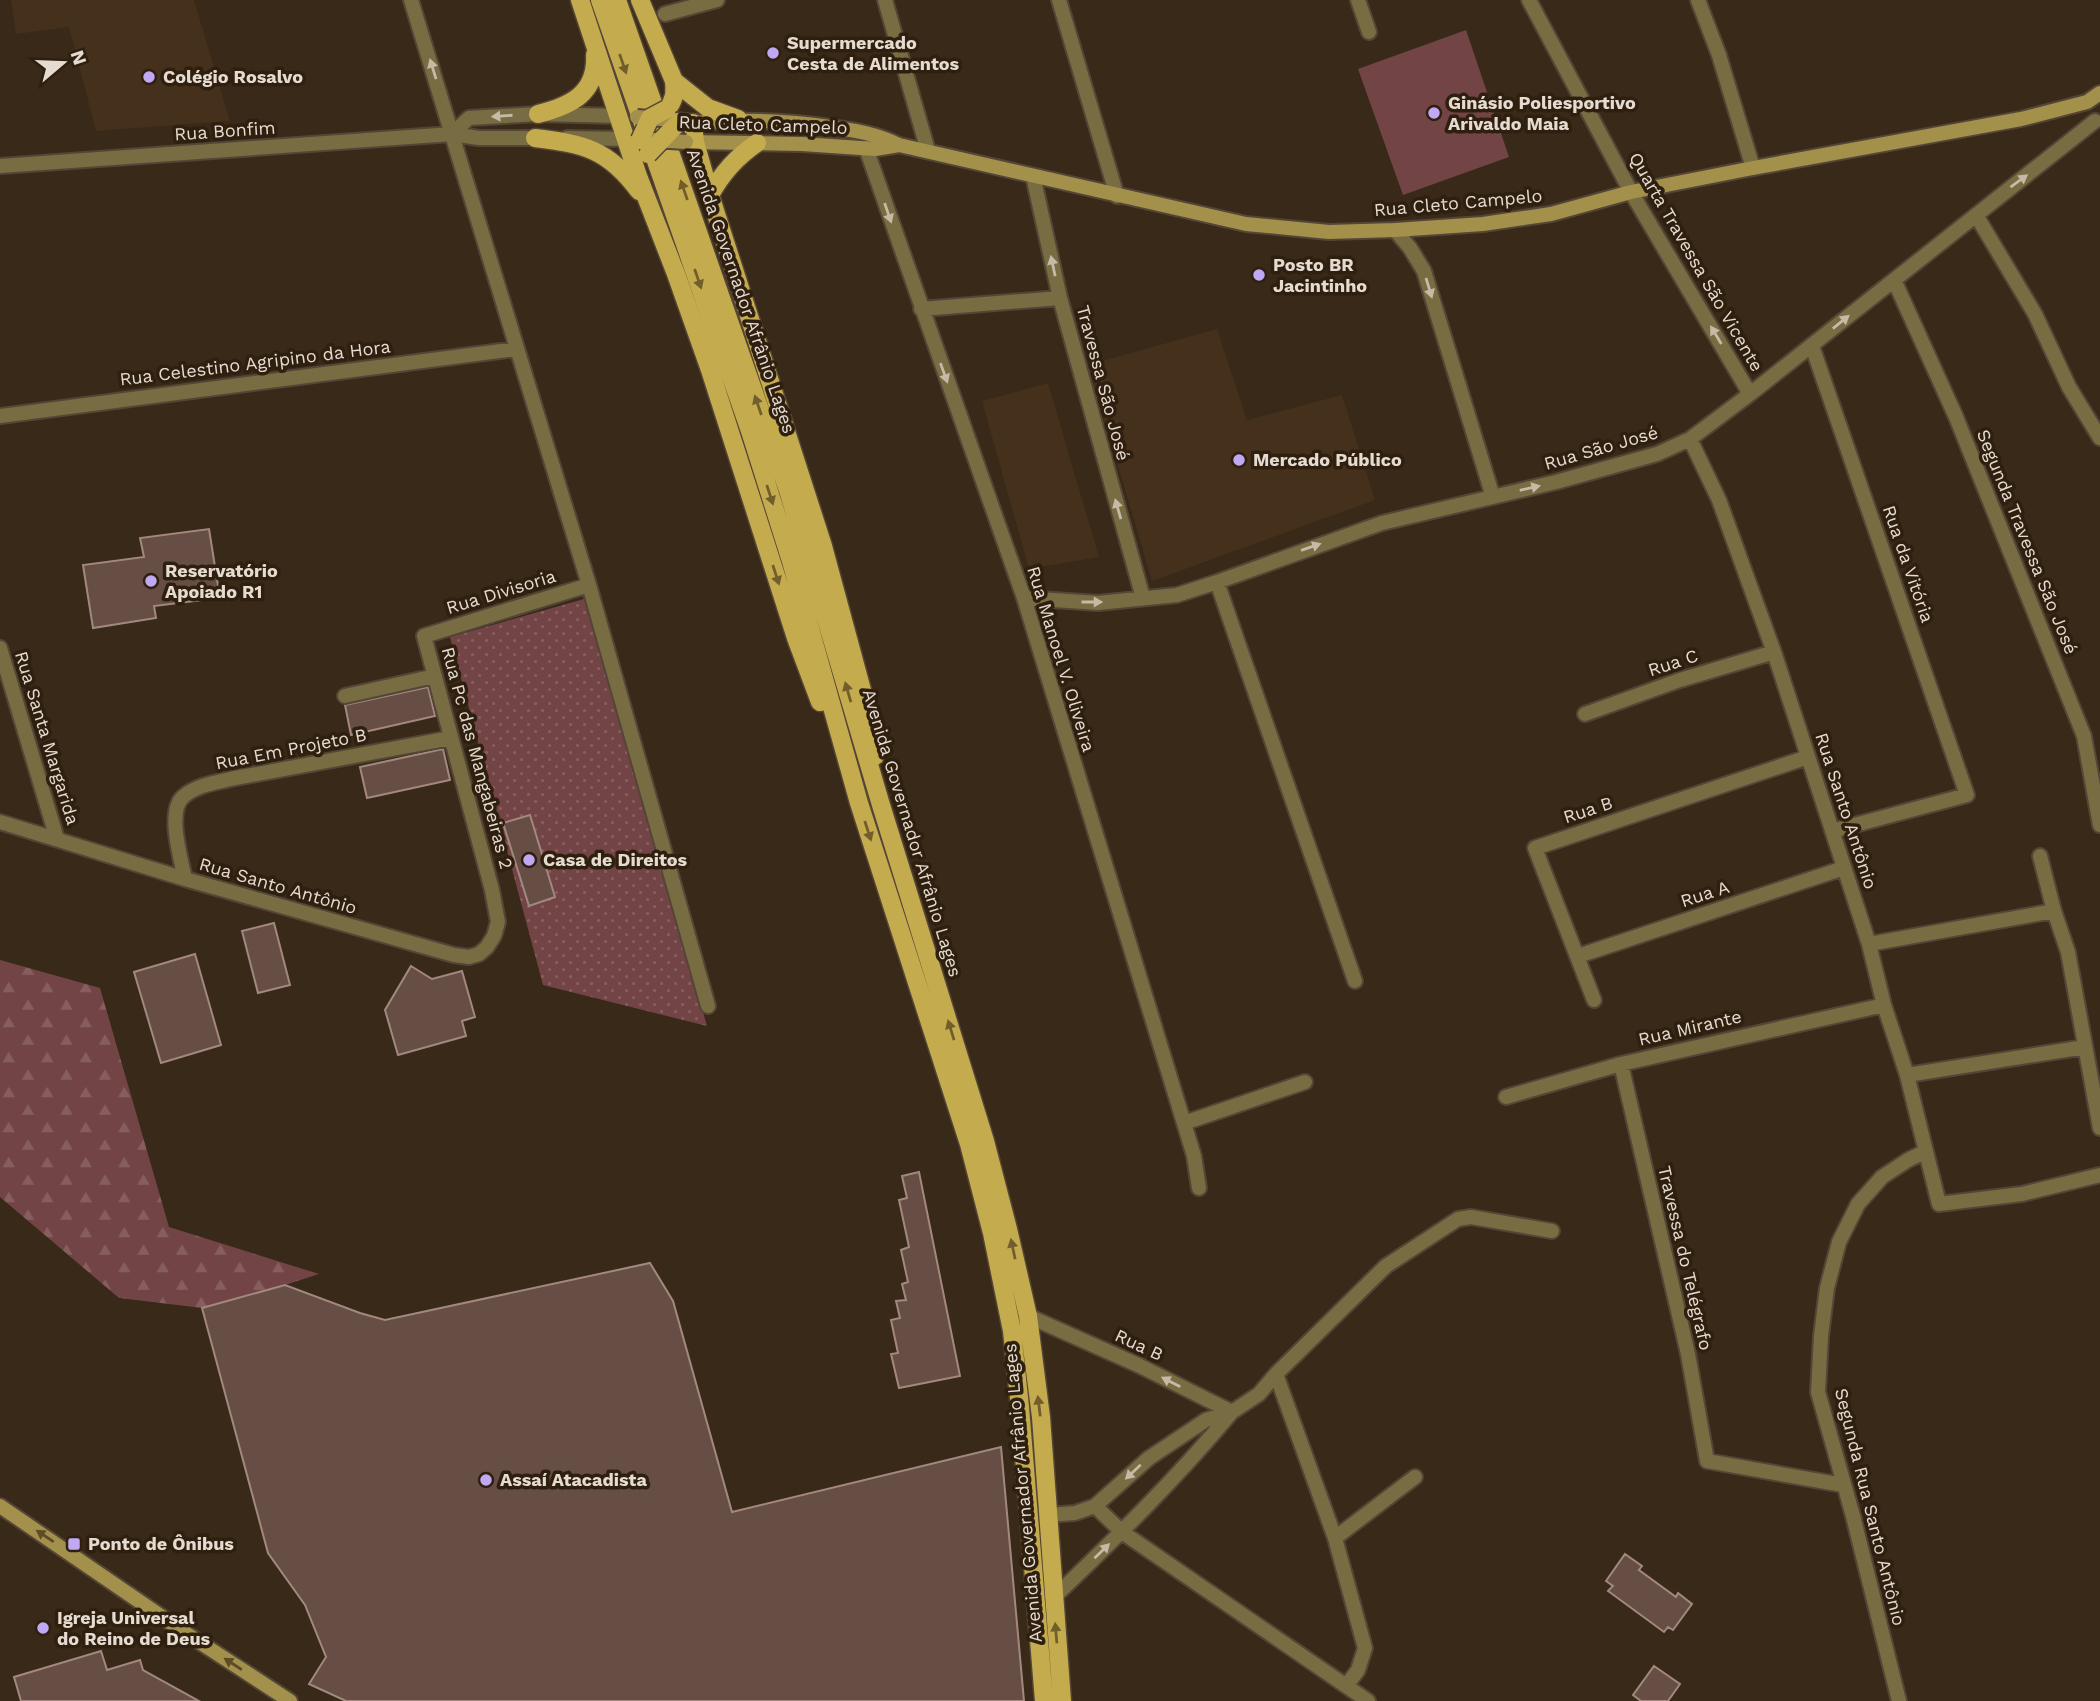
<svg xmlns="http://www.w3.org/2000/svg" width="2100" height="1701" viewBox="0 0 2100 1701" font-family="'Work Sans',sans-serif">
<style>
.built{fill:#45311b}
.green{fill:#734446}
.forest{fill:url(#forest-firs)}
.park{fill:url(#park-dots)}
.building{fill:#664e45;stroke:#a2887e;stroke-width:2}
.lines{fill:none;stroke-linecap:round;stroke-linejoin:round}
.minor-casing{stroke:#544536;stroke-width:18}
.tertiary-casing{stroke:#544536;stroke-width:18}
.secondary-casing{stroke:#544536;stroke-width:18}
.primary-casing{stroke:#544536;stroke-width:21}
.minor{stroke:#786c42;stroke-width:14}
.tertiary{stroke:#786c42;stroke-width:14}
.secondary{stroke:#a3904a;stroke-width:14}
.primary{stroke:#c4ab4e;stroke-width:18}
.secondary-bridge-casing{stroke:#544536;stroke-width:18;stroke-linecap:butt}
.primary-bridge-casing{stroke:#544536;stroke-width:21;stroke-linecap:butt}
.secondary-bridge{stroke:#a3904a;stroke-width:14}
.primary-bridge{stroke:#c4ab4e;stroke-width:18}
.oneway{fill:#725e2b}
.oneway2{fill:#c4baa6}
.oneway3{fill:#5d4c27}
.poi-dot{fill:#c1a8f3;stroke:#2e1f0f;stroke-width:2.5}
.labels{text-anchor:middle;stroke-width:7;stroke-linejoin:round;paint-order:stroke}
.poi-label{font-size:18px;font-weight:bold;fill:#e5dbd1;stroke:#2e1f0f;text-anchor:start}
.street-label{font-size:18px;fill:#e5dbd1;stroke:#2e1f0f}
</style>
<defs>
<pattern id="forest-firs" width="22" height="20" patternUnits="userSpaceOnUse" patternTransform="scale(1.75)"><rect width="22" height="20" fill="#734446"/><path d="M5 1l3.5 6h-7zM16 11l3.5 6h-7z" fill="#875e60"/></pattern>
<pattern id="park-dots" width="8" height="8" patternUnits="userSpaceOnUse" patternTransform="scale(1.75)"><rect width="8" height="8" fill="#734446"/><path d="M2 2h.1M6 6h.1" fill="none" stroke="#875e60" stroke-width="1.8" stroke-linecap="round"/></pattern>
</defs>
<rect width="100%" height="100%" fill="#382918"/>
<path class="built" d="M 11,0 L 194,0 L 230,121 L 96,131 L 69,27 L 16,34 Z
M 1217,329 L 1247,420 L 1342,395 L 1375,500 L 1152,581 L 1088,365 Z
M 1048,383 L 1099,557 L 1029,569 L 982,401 Z"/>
<path class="green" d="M 1466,30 L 1509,157 L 1403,195 L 1358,69 Z"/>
<path class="forest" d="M 0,960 L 100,988 L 169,1227 L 319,1274 L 285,1285 L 202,1308 L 119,1298 L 0,1197 Z"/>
<path class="park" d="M 584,599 L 707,1026 L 543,985 L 450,637 Z"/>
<path class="building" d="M 209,529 L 220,598 L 154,606 L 156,618 L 93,628 L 83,565 L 144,557 L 140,538 Z
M 428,687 L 435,716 L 351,735 L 345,705 Z
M 443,749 L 450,780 L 367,798 L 360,767 Z
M 530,815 L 555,897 L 529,906 L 503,823 Z
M 274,923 L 290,985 L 258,993 L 242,931 Z
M 195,954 L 221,1045 L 161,1063 L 134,972 Z
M 411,966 L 432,979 L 462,971 L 475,1017 L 462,1021 L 466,1036 L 398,1055 L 385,1010 Z
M 919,1172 L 960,1376 L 899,1388 L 891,1354 L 898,1353 L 891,1320 L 900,1318 L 896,1301 L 906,1300 L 902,1284 L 908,1282 L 901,1250 L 909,1247 L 899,1200 L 907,1198 L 902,1176 Z
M 650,1263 L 673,1301 L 732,1512 L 1001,1447 L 1024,1701 L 346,1701 L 309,1684 L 326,1657 L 305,1605 L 268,1553 L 202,1308 L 285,1285 L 360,1313 L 385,1320 Z
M 1625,1554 L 1642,1566 L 1639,1570 L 1676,1597 L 1678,1593 L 1692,1604 L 1673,1630 L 1668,1627 L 1664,1632 L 1608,1591 L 1613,1586 L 1606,1581 Z
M 101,1651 L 107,1670 L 140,1660 L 143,1670 L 199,1701 L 21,1701 L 14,1677 Z
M 1654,1666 L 1680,1684 L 1668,1701 L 1641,1701 L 1633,1695 Z"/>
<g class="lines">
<defs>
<path id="minor" d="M 411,0 L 589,585 L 708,1006
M 885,0 L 928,151
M 1059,0 L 1117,196
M 1358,0 L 1369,32
M 1529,0 L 1631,192 L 1750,394
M 1698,0 L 1719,55 L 1753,168
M 665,14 L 717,0
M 866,148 L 1024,598 L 1194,1156 L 1199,1188
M 1033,176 L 1060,298 L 1143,598
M 1976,215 L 2035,314 L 2069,387 L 2100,438
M 1395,230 L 1410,248 L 1424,271 L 1493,497
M 1894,280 L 1956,417 L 2084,736 L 2100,825
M 921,309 L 1060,298
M 1812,346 L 1967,795 L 1832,831
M 0,416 L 516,349
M 1690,439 L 1719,500 L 1774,652 L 1869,944 L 1884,1005 L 1907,1075 L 1939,1204 L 2022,1194 L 2100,1175
M 1217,582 L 1355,981
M 1024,598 L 1098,603 L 1177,595 L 1217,582 L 1382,523 L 1556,482 L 1657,454 L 1690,439 L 1750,394 L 2095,121
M 0,648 L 57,839
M 345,696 L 435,676
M 1585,714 L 1680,680 L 1774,652
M 0,822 L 185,879 L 454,955 L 469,957 L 479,954 L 487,947 L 494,936 L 498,922 L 492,890 L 424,636 L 589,585
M 2040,856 L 2054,911 L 2068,952 L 2100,1128
M 185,879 C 181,859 166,810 184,796 C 197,785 215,783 230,779 L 451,738
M 1869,944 L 2054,911
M 1578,956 L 1844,868
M 1594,1000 L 1535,848 L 1808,757
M 1621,1064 L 1688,1354 L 1707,1461 L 1843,1485
M 1907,1075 L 2085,1047
M 1506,1097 L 1621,1064 L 1884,1005
M 1184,1123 L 1305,1082
M 1028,1316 L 1138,1365 L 1232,1412
M 1276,1374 L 1335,1538 L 1365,1648 L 1358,1670 L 1347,1685
M 1095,1506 L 1122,1532 L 1368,1701
M 1048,1515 L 1075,1513 L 1095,1506 L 1149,1458 L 1206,1420 L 1232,1412 L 1259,1394 L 1276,1374 L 1386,1266 L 1458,1219 L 1471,1217 L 1552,1231
M 1335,1538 L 1415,1477
M 1053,1598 C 1115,1539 1176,1479 1231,1413
M 1899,1701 L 1853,1516 L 1818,1392 L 1821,1336 L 1827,1288 L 1839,1242 L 1858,1204 L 1882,1177 L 1908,1160 L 1926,1151"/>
<path id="tertiary" d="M 452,134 L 469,118 L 538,114 L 619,116
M 567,138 L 626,139
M 0,166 L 452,134 L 479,138 L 543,138"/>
<path id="secondary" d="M 687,121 L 693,123 C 740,119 784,120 830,127 C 854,130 877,134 899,145 L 1246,224 L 1329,232 L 1395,230 L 1483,224 L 1551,214 L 1631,192 L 1753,168 L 2021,119 L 2087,102 L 2100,93
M 687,142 L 802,144 L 875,149 L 899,145
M 0,1506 L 187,1634 L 290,1701"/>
<path id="primary" d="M 580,0 L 638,176 L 676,274 L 710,370 L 796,638 L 820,702
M 600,0 L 750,431 L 791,561 L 859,803 L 969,1144 L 992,1233 L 1012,1331 L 1020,1407 L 1044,1701
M 617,0 L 788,490 L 881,805 L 985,1141 L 1008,1229 L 1028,1316 L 1041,1417 L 1062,1701
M 640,0 L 674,81 C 675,92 675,100 667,109
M 674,81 L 708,108 L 738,119
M 538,114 C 570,106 597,94 595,55
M 693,123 L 695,142 L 710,195 L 823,546 L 872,727 L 875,756
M 535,138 C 584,144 608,149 639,191
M 710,195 C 722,173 736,157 757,143"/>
</defs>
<use href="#minor" class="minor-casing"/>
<use href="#tertiary" class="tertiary-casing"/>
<use href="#secondary" class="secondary-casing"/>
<use href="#primary" class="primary-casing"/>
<use href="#minor" class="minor"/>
<use href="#tertiary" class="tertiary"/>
<use href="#secondary" class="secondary"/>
<use href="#primary" class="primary"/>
<defs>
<path id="secondary-bridge" d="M 637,117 L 686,121
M 654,140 L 686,142"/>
<path id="primary-bridge" d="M 640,140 L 650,118 L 667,109
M 648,154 L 679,122"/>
</defs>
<use href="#secondary-bridge" class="secondary-bridge-casing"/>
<use href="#primary-bridge" class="primary-bridge-casing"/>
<use href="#secondary-bridge" class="secondary-bridge"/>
<use href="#primary-bridge" class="primary-bridge"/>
</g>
<defs><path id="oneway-solid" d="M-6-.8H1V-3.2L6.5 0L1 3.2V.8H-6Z" transform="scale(1.75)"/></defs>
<g class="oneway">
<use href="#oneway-solid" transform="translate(623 64) rotate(71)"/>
<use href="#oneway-solid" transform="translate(684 190) rotate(-109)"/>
<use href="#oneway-solid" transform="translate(698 279) rotate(71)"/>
<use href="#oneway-solid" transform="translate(758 405) rotate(-109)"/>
<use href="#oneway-solid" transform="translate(770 495) rotate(72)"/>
<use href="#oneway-solid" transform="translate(776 575) rotate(72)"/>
<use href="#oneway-solid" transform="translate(848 692) rotate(-106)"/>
<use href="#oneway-solid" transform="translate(868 831) rotate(72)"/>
<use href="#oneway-solid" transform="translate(951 1030) rotate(-107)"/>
<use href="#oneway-solid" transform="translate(1013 1249) rotate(-102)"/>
<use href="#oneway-solid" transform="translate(1039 1406) rotate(-97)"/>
<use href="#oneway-solid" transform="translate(1056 1633) rotate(-95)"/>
</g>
<g class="oneway2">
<use href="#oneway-solid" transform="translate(433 69) rotate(-107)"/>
<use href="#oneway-solid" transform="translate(502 116) rotate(176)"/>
<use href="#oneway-solid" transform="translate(2019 181) rotate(-36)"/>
<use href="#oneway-solid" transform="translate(888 213) rotate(71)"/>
<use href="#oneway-solid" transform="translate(1053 266) rotate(-102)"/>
<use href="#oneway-solid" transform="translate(1429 288) rotate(73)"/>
<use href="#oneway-solid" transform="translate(1841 322) rotate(-39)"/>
<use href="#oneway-solid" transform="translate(1716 335) rotate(-121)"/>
<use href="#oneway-solid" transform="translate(944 373) rotate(70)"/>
<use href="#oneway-solid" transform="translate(1530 488) rotate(-13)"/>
<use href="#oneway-solid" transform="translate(1118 509) rotate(-106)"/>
<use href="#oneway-solid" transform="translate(1311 547) rotate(-19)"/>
<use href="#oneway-solid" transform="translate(1092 602)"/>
<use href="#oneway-solid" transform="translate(1171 1382) rotate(-153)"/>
<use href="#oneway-solid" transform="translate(1133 1472) rotate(137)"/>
<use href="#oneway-solid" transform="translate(1102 1551) rotate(-44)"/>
</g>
<g class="oneway3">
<use href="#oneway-solid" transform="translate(45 1536) rotate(-146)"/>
<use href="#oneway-solid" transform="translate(233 1664) rotate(-147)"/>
</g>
<g class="poi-dot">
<circle cx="773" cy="53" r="7"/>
<circle cx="149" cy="77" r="7"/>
<circle cx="1434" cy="113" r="7"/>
<circle cx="1259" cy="275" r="7"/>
<circle cx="1239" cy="460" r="7"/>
<circle cx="151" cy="581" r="7"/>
<circle cx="529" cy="860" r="7"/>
<circle cx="486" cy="1480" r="7"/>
<rect x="67" y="1537" width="14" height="14" rx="3.5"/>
<circle cx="43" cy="1628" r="7"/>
</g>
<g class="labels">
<g class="poi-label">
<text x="787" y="49">Supermercado<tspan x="787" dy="21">Cesta de Alimentos</tspan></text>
<text x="163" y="83">Colégio Rosalvo</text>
<text x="1448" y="109">Ginásio Poliesportivo<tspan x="1448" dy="21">Arivaldo Maia</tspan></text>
<text x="1273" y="271">Posto BR<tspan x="1273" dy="21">Jacintinho</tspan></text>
<text x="1253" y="466">Mercado Público</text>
<text x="165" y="577">Reservatório<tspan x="165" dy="21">Apoiado R1</tspan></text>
<text x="543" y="866">Casa de Direitos</text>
<text x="500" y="1486">Assaí Atacadista</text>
<text x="88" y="1550">Ponto de Ônibus</text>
<text x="57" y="1624">Igreja Universal<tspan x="57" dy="21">do Reino de Deus</tspan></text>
</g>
<g class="street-label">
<text transform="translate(763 125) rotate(2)" y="6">Rua Cleto Campelo</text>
<text transform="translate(225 131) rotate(-4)" y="6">Rua Bonfim</text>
<text transform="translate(1458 203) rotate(-5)" y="6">Rua Cleto Campelo</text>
<text transform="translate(1696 262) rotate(60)" y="6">Quarta Travessa São Vicente</text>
<text transform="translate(741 291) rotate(71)" y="6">Avenida Governador Afrânio Lages</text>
<text transform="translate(255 363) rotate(-7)" y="6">Rua Celestino Agripino da Hora</text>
<text transform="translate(1103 383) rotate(75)" y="6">Travessa São José</text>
<text transform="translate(1601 448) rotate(-16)" y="6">Rua São José</text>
<text transform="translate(2027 542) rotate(68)" y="6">Segunda Travessa São José</text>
<text transform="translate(1908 564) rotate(71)" y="6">Rua da Vitória</text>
<text transform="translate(501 592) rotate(-17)" y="6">Rua Divisoria</text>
<text transform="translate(1061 659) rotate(73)" y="6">Rua Manoel V. Oliveira</text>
<text transform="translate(1673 663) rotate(-18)" y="6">Rua C</text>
<text transform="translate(47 738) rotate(73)" y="6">Rua Santa Margarida</text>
<text transform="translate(291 749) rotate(-11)" y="6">Rua Em Projeto B</text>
<text transform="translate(477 758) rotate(75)" y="6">Rua Pc das Mangabeiras 2</text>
<text transform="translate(1588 810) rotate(-18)" y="6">Rua B</text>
<text transform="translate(1846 811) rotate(72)" y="6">Rua Santo Antônio</text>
<text transform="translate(912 833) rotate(73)" y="6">Avenida Governador Afrânio Lages</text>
<text transform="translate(278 886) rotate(16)" y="6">Rua Santo Antônio</text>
<text transform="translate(1705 894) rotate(-18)" y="6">Rua A</text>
<text transform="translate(1690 1028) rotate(-13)" y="6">Rua Mirante</text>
<text transform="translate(1685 1258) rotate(77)" y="6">Travessa do Telégrafo</text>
<text transform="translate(1139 1345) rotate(25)" y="6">Rua B</text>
<text transform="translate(1023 1493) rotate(-95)" y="6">Avenida Governador Afrânio Lages</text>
<text transform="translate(1870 1507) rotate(76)" y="6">Segunda Rua Santo Antônio</text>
</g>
</g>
<g transform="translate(63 63) rotate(71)" stroke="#2e1f0f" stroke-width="5" paint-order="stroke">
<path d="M0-5L12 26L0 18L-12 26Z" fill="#e5dbd1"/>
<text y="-10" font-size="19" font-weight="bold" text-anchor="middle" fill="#e5dbd1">N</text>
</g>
</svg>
